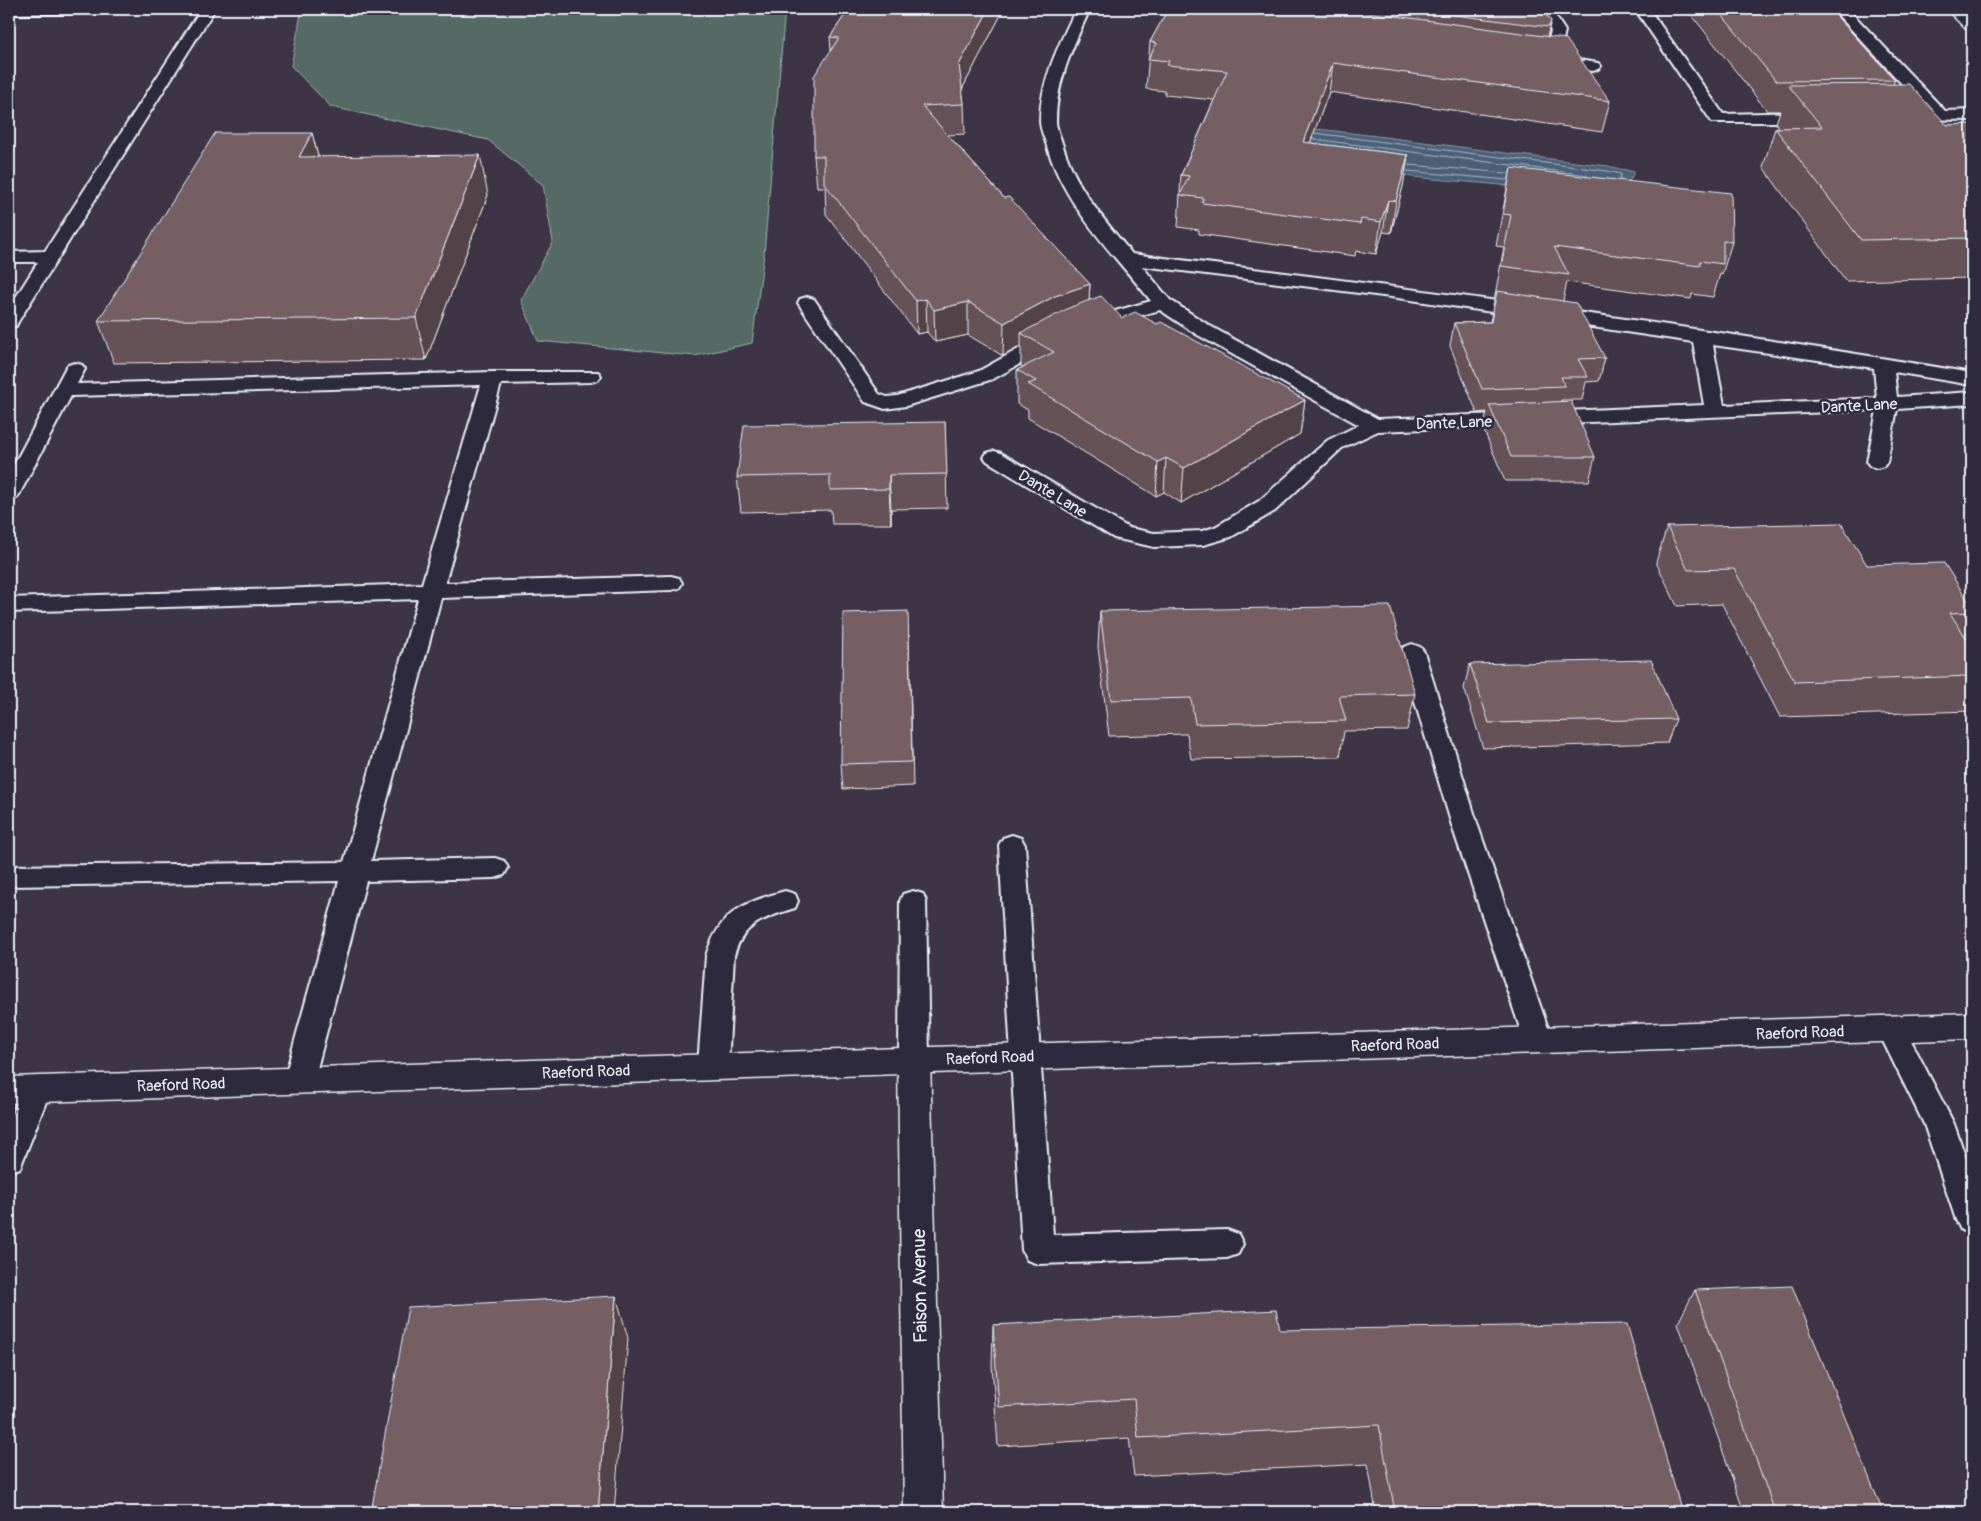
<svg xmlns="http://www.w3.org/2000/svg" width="1981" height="1521" viewBox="0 0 1981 1521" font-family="Pangolin,sans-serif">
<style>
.green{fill:#556a65;stroke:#9eaeae}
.water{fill:#4c6077;stroke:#8a9aab}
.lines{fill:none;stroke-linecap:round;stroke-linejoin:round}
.shore{stroke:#aab7c4;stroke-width:1}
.service-casing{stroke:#e8f1f8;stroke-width:4}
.minor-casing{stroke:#e8f1f8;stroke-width:3}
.trunk-casing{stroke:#e8f1f8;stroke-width:3}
.service{fill:#2f2a3d;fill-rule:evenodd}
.minor{fill:#2f2a3d;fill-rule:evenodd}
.trunk{fill:#2f2a3d;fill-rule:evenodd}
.wall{fill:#655156;stroke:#e8f1f8}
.shaded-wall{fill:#524246;stroke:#e8f1f8}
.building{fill:#755e64;stroke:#e8f1f8}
.labels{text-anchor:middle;stroke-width:5;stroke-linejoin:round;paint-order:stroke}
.street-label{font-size:16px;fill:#e8f1f8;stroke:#2f2a3d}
.near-street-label{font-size:19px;fill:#e8f1f8;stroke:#2f2a3d}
</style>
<rect width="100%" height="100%" fill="#3d3445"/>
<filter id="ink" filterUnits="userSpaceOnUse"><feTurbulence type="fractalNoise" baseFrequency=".02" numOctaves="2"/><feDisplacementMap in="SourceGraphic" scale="10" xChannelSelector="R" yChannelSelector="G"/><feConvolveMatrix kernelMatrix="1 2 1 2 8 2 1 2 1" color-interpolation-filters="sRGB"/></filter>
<g filter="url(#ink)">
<path class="green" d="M 302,9 L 785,9 L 764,254 L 752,343 L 695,356 L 538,341 L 521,300 L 553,242 L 543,185 L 488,140 L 331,107 L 291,66 Z"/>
<path class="water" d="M 1240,122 C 1363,131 1485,152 1608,166 L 1634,172 L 1630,180 L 1609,190 L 1578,192 L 1412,177 L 1349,164 Z"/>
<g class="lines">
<path class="shore" d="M 1315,133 L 1607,171 L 1621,174 L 1620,179
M 1313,139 L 1587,175
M 1408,165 L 1508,173
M 1407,171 L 1507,180"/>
<defs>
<path id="service" d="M 9,9 L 109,9 L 102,13 L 9,14 Z
M 201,9 L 215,9 L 18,322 L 16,326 L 9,328 L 9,308 L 38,262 L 9,262 L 9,252 L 45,251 Z
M 1076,9 L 1090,9 C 1074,44 1056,81 1056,121 C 1056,128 1060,136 1062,143 C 1076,189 1103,218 1132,254 C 1413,288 1693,326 1972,373 L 1972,385 L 1894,372 L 1897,397 L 1972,392 L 1972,404 L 1897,409 L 1887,462 L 1884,466 L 1877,468 L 1870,466 L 1867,462 L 1877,410 L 1378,431 L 1342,448 L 1275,511 L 1231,537 L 1203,545 L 1154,547 L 1114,538 L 987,461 L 984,457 L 987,453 L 994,451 L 1001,453 L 1129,528 L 1154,533 L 1202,531 L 1215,527 L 1259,501 L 1328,440 L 1359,425 L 1196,334 L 1160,310 L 1086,331 L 1079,329 L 1077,325 L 1079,321 L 1151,301 C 1112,252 1063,205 1046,143 C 1044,137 1040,128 1040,121 C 1040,82 1059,44 1076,9 ZM 1142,266 L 1391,297 L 1693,342 L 1704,405 L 1378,419 L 1210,326 L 1170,300 ZM 1713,345 L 1874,368 L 1877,398 L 1724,405 Z
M 1537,9 L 1551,9 L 1565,31 L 1559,57 L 1598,63 L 1601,66 L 1598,69 L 1593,71 L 1546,63 L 1543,60 L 1551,31 Z
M 1635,9 L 1649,9 L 1723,114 L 1812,112 L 1820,117 L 1812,122 L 1712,122 Z
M 1838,9 L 1848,9 L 1945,111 L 1972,110 L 1972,120 L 1898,119 L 1896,116 L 1898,113 L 1927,111 L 1838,15 L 1836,12 Z
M 807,297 L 814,299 L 879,394 L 887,397 L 897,396 L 979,371 L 1042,336 L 1056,336 L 1059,340 L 1056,344 L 993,379 L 906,406 L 885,409 L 865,402 L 798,303 L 800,299 Z
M 75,363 L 82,365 L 85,369 L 77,384 L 493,372 L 598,372 L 601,376 L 598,380 L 591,382 L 501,384 L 445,583 L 671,576 L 679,578 L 682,583 L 679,588 L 671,590 L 441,598 L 371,861 L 495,858 L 504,861 L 508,868 L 504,875 L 495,878 L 366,881 L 314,1080 L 309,1089 L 299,1092 L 289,1089 L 284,1080 L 339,881 L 9,886 L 9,866 L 344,862 L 418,599 L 9,612 L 9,598 L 422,584 L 481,385 L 71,396 L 20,493 L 17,498 L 9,499 L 9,474 L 65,369 L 68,365 Z
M 1412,644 L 1420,647 L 1424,652 L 1479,829 L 1552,1040 L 1548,1048 L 1538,1052 L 1528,1048 L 1524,1040 L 1453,829 L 1400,652 L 1404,647 Z
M 1012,835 L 1021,838 L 1025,845 L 1053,1235 L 1227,1230 L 1238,1234 L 1243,1244 L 1238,1254 L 1227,1258 L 1038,1264 L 1027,1260 L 1022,1250 L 999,845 L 1003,838 Z
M 785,891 L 795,894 L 798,901 L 795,908 C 764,918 743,923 734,956 L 728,1066 L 723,1074 L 713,1078 L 703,1074 L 698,1066 L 706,956 C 720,911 743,903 785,891 Z
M 913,891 L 923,894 L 926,901 L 929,1060 L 924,1068 L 914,1072 L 904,1068 L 899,1060 L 900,901 L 903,894 Z
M 1891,1018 L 1901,1021 L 1954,1124 L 1972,1176 L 1972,1234 L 1961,1230 L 1956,1220 L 1924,1124 L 1877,1029 L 1881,1021 Z
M 36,1077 L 46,1080 L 51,1089 L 20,1168 L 9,1172 L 9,1121 L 26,1080 Z"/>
<path id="minor" d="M 1946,9 L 1963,9 L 1972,17 L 1972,31 L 1966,29 Z
M 914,1047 L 925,1051 L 930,1060 L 943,1512 L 904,1512 L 898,1060 L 903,1051 Z"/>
<path id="trunk" d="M 1972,1013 L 1972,1039 L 9,1103 L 9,1077 Z"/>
</defs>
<use href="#service" class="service-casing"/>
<use href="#minor" class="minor-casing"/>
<use href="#trunk" class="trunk-casing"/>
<use href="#service" class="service"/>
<use href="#minor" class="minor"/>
<use href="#trunk" class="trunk"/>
</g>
<path class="wall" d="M 849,9 L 1004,9 L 962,89 L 964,104 L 965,134 L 948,135 L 1004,198 L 1090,284 L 1089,300 L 1122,318 L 1157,324 L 1305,400 L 1300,434 L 1181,503 L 1164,492 L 1156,496 L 1028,418 L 1028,410 L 1017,404 L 1017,370 L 1023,367 L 1021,366 L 1021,346 L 1003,356 L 968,335 L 935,342 L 927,332 L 917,334 L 826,214 L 825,187 L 817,187 L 814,156 L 831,50 L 830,37 Z
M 1168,9 L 1542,9 L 1551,21 L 1547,36 L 1610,101 L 1602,132 L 1329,92 L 1310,143 L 1408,155 L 1403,186 L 1391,233 L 1383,232 L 1376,254 L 1356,251 L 1355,256 L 1199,234 L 1199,230 L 1178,227 L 1181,175 L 1214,100 L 1165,95 L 1165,91 L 1146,89 L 1150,42 Z
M 1691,9 L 1830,9 L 1895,80 L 1893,84 L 1947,125 L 1972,124 L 1972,278 L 1846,281 L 1763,167 L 1775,128 L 1779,128 L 1776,123 L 1780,111 L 1767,111 L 1690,13 Z
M 312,133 L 318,156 L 488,195 L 426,360 L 114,363 L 98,321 Z
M 1511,168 L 1732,242 L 1722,275 L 1720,274 L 1713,297 L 1692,294 L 1691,299 L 1567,282 L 1563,301 L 1605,358 L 1599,381 L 1586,382 L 1582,400 L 1561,400 L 1561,402 L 1595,457 L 1589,481 L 1505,481 L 1483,428 L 1487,412 L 1477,413 L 1450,346 L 1454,323 L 1490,322 L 1504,247 L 1496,246 Z
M 945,422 L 947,508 L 891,509 L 891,524 L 832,524 L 831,510 L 741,512 L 737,477 Z
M 1667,527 L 1867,565 L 1972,607 L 1972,620 L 1965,636 L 1972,647 L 1972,711 L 1780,717 L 1722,604 L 1677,606 L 1656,562 Z
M 1100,611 L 1415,694 L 1407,730 L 1344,731 L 1340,757 L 1191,759 L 1187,734 L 1109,736 L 1098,647 Z
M 909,635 L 913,786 L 843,789 L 841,764 Z
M 1470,664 L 1676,719 L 1667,743 L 1483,748 L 1464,688 Z
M 1695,1290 L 1883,1512 L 1744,1512 L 1678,1323 Z
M 993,1325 L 1280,1330 L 1682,1512 L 1376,1512 L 1368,1464 L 1134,1476 L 1129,1438 L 998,1446 L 992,1365 Z"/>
<path class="shaded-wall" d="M 989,9 L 1004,9 L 959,95 L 959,65 Z
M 1333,63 L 1329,92 L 1299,173 L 1303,142 Z
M 312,133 L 322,172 L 299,157 Z
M 480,155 L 488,195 L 426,360 L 416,318 Z
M 1408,155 L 1403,186 L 1391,233 L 1396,201 Z
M 1388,200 L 1383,232 L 1376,254 L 1381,222 Z
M 1090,284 L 1088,316 L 1021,333 L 1021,346 L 1003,356 L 1004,323 L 1055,296 Z
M 926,299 L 927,332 L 917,334 L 916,301 Z
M 968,302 L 968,335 L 935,342 L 934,310 Z
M 1305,400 L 1300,434 L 1181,503 L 1184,468 Z
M 1166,458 L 1164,492 L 1156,496 L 1158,462 Z
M 889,475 L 891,509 L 891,524 L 889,489 Z
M 616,1296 L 628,1338 L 614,1512 L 598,1512 Z"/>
<path class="building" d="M 849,9 L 989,9 L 959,65 L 964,104 L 922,106 L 1004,198 L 1009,197 L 1090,284 L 1055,296 L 1004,323 L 968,302 L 934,310 L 926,299 L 916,301 L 824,183 L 824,156 L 814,156 L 814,76 L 839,38 L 830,37 Z
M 1168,9 L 1343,9 L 1566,39 L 1610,101 L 1333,63 L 1303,142 L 1408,155 L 1396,201 L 1388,200 L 1381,222 L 1361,219 L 1360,224 L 1202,203 L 1203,198 L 1180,195 L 1189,176 L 1181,175 L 1227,71 L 1167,65 L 1169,61 L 1148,59 L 1157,43 L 1150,42 Z
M 1407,9 L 1542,9 L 1551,21 L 1549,27 Z
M 1717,9 L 1830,9 L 1895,80 L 1776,81 Z
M 1909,84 L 1947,125 L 1972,124 L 1972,238 L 1861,240 L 1775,128 L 1822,127 L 1788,85 Z
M 215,133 L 312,133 L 299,157 L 480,155 L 416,318 L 98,321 Z
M 1511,168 L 1731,193 L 1732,242 L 1723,241 L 1723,264 L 1700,261 L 1700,266 L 1554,247 L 1569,275 L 1501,266 L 1511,215 L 1503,214 Z
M 1497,291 L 1576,303 L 1605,358 L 1578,359 L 1588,377 L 1561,377 L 1565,386 L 1482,389 L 1454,323 L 1491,322 Z
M 1101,296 L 1122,318 L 1135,312 L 1157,324 L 1161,322 L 1305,400 L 1184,468 L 1166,458 L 1158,462 L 1028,384 L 1036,381 L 1017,370 L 1054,352 L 1021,333 L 1071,307 Z
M 1571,401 L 1595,457 L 1511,457 L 1489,405 Z
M 945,422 L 947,474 L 889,475 L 889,489 L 830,490 L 830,475 L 737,477 L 744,425 Z
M 1841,523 L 1867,565 L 1944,563 L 1972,607 L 1972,612 L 1950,613 L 1972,647 L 1972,676 L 1795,682 L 1734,569 L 1688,570 L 1667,527 Z
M 1390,606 L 1415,694 L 1339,696 L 1346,721 L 1195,724 L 1191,698 L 1111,700 L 1100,611 Z
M 908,611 L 912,762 L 841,764 L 843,613 Z
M 1651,660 L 1676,719 L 1489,723 L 1470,664 Z
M 1792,1286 L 1883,1512 L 1775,1512 L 1695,1290 Z
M 616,1296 L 598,1512 L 371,1512 L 408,1307 Z
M 1276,1310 L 1280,1330 L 1627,1324 L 1682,1512 L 1395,1512 L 1379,1425 L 1138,1438 L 1134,1399 L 999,1407 L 993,1325 Z"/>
</g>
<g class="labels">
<g class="street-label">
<text transform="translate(1859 405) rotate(-3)" y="6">Dante Lane</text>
<text transform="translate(1454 422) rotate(-2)" y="6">Dante Lane</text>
<text transform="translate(1053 493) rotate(31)" y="6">Dante Lane</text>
<text transform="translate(1800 1032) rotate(-2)" y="6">Raeford Road</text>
<text transform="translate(1395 1044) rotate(-2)" y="6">Raeford Road</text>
<text transform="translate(990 1057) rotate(-2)" y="6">Raeford Road</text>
<text transform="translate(586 1071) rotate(-2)" y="6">Raeford Road</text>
<text transform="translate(181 1084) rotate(-2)" y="6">Raeford Road</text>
</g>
<g class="near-street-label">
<text transform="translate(919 1286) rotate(-91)" y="7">Faison Avenue</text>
</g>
</g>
<rect width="1981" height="1521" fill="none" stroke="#2f2a3d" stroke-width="30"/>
<rect x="15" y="15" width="1951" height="1491" fill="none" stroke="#e8f1f8" stroke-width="2" filter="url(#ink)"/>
</svg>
